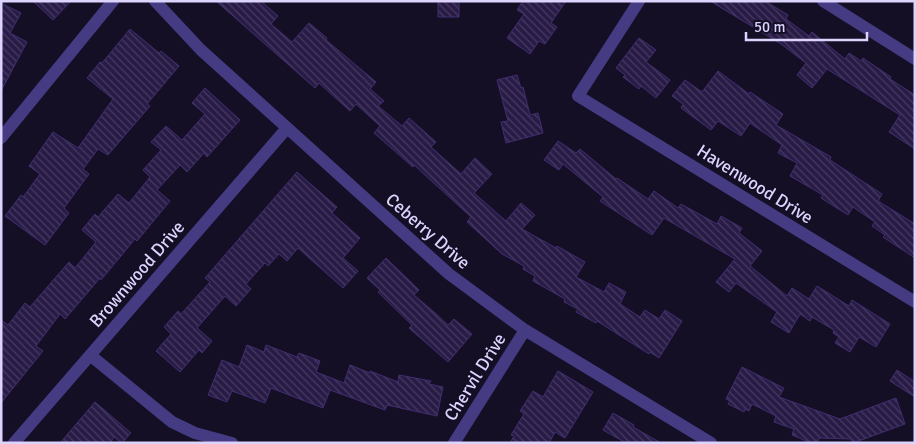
<svg xmlns="http://www.w3.org/2000/svg" width="916" height="444" viewBox="0 0 916 444" font-family="Signika,sans-serif">
<style>
.building{fill:url(#building-back-hatch);stroke:#412e71}
.lines{fill:none;stroke-linecap:round;stroke-linejoin:round}
.minor{stroke:#443b83;stroke-width:12}
.labels{text-anchor:middle;stroke-width:4;stroke-linejoin:round;paint-order:stroke}
.street-label{font-size:18px;fill:#ddd4fe;stroke:#150f25}
</style>
<defs>
<pattern id="building-back-hatch" width="6" height="6" patternUnits="userSpaceOnUse" patternTransform="scale(1.25)"><rect width="6" height="6" fill="#281b46"/><path d="M-1 5l2 2M0 0l6 6M5-1l2 2" fill="none" stroke="#473b62"/></pattern>
</defs>
<rect width="100%" height="100%" fill="#150f25"/>
<path class="building" d="M 33,1 L 71,1 L 53,20 Z
M 216,1 L 261,1 L 278,16 L 271,24 L 292,42 L 309,23 L 327,38 L 326,40 L 376,82 L 370,89 L 384,101 L 378,106 L 402,126 L 409,118 L 436,142 L 431,147 L 461,174 L 475,158 L 492,174 L 474,193 L 506,221 L 521,203 L 535,215 L 522,229 L 556,248 L 557,246 L 585,262 L 576,277 L 604,292 L 609,283 L 626,292 L 620,304 L 640,317 L 645,310 L 659,319 L 665,310 L 682,321 L 659,358 L 650,352 L 649,354 L 597,321 L 596,323 L 576,312 L 578,309 L 564,302 L 565,299 L 533,281 L 535,276 L 523,269 L 524,266 L 502,254 L 467,222 L 471,217 L 414,165 L 413,167 L 374,133 L 380,126 L 356,104 L 350,111 L 319,83 L 315,88 Z
M 438,1 L 459,1 L 459,17 L 438,17 Z
M 523,1 L 566,1 L 551,23 L 557,27 L 545,44 L 539,41 L 530,54 L 507,38 L 524,14 L 517,10 Z
M 710,1 L 765,1 L 788,15 L 786,19 L 809,36 L 812,32 L 845,59 L 849,53 L 861,61 L 863,58 L 891,77 L 890,79 L 915,95 L 915,149 L 889,132 L 900,115 L 827,69 L 812,88 L 797,75 L 806,63 L 781,44 Z
M 1,3 L 21,13 L 10,33 L 27,42 L 1,91 Z
M 130,29 L 159,53 L 161,51 L 179,66 L 147,104 L 150,106 L 108,155 L 98,149 L 83,169 L 89,174 L 64,208 L 69,213 L 45,245 L 5,216 L 21,195 L 23,197 L 40,174 L 29,166 L 53,132 L 78,148 L 113,99 L 87,78 L 100,62 L 102,63 Z
M 639,38 L 656,50 L 646,62 L 670,80 L 656,98 L 641,86 L 639,89 L 623,77 L 625,75 L 616,68 Z
M 718,71 L 749,94 L 750,92 L 783,114 L 776,125 L 831,157 L 830,160 L 882,194 L 878,201 L 915,224 L 915,258 L 883,237 L 885,235 L 872,226 L 875,222 L 853,207 L 848,215 L 821,198 L 823,195 L 790,176 L 797,163 L 778,153 L 782,145 L 750,123 L 741,136 L 718,121 L 711,130 L 681,108 L 683,104 L 672,96 L 685,80 L 702,92 Z
M 517,75 L 521,88 L 523,87 L 530,115 L 538,113 L 543,133 L 506,143 L 501,122 L 508,121 L 497,80 Z
M 205,88 L 240,120 L 207,157 L 204,153 L 187,172 L 180,165 L 157,190 L 170,201 L 137,241 L 135,239 L 101,280 L 100,278 L 65,319 L 60,314 L 36,346 L 43,351 L 1,403 L 1,320 L 8,325 L 25,303 L 30,307 L 69,262 L 75,268 L 96,242 L 82,230 L 95,214 L 98,217 L 118,194 L 129,203 L 150,177 L 143,170 L 161,150 L 151,142 L 166,126 L 182,140 L 205,114 L 192,103 Z
M 558,141 L 576,153 L 580,149 L 616,179 L 617,178 L 648,199 L 654,191 L 678,208 L 681,204 L 717,224 L 721,216 L 742,228 L 739,233 L 762,251 L 750,266 L 787,296 L 792,288 L 809,299 L 817,286 L 849,306 L 852,300 L 890,324 L 876,347 L 859,337 L 850,352 L 835,343 L 839,337 L 833,333 L 834,330 L 812,317 L 810,321 L 800,314 L 789,333 L 771,322 L 777,312 L 736,283 L 729,292 L 716,282 L 735,259 L 664,218 L 652,235 L 600,201 L 603,197 L 563,164 L 559,170 L 544,160 Z
M 297,172 L 337,207 L 332,213 L 360,238 L 343,258 L 358,271 L 343,288 L 298,248 L 287,261 L 279,254 L 268,266 L 265,263 L 246,284 L 251,289 L 236,306 L 225,296 L 197,328 L 212,341 L 202,353 L 199,350 L 180,372 L 156,351 L 171,334 L 164,327 L 178,311 L 181,314 L 210,282 L 205,278 Z
M 386,258 L 419,290 L 414,295 L 434,312 L 448,325 L 454,319 L 472,334 L 448,362 L 409,328 L 412,325 L 378,292 L 380,290 L 367,278 Z
M 247,345 L 264,352 L 266,345 L 297,357 L 299,353 L 320,361 L 316,372 L 344,383 L 350,365 L 370,373 L 370,371 L 398,382 L 399,375 L 431,381 L 429,384 L 443,387 L 437,416 L 387,405 L 385,410 L 330,390 L 323,408 L 271,388 L 265,403 L 232,391 L 227,402 L 208,395 L 222,360 L 239,367 Z
M 742,367 L 784,388 L 779,397 L 840,419 L 896,398 L 905,424 L 853,443 L 851,439 L 819,438 L 817,443 L 811,443 L 792,435 L 794,429 L 774,422 L 776,416 L 752,404 L 749,411 L 745,409 L 744,412 L 728,404 L 730,401 L 726,399 Z
M 897,370 L 915,382 L 915,397 L 890,381 Z
M 558,371 L 593,392 L 565,438 L 555,432 L 549,443 L 510,443 L 514,436 L 511,435 L 524,414 L 520,411 L 533,391 L 543,397 Z
M 95,402 L 131,433 L 122,443 L 114,437 L 110,443 L 60,443 Z
M 613,413 L 634,425 L 633,427 L 661,443 L 626,443 L 603,430 Z"/>
<g class="lines">
<path class="minor" d="M 155,1 L 201,50 L 449,274 L 525,330 L 711,443
M 639,1 L 578,96 L 915,302
M 823,1 L 915,59
M 1,138 L 113,1
M 90,355 L 172,422 L 195,433 L 232,443
M 14,443 L 287,128
M 454,443 L 525,330"/>
</g>
<g class="labels">
<g class="street-label">
<text transform="translate(755 184) rotate(32)" y="6">Havenwood Drive</text>
<text transform="translate(428 231) rotate(41)" y="6">Ceberry Drive</text>
<text transform="translate(137 274) rotate(-49)" y="6">Brownwood Drive</text>
<text transform="translate(475 377) rotate(-58)" y="6">Chervil Drive</text>
</g>
</g>
<rect width="916" height="444" fill="none" stroke="#ddd4fe" stroke-width="5"/>
<path d="M746 32v8h121v-8" fill="none" stroke="#ddd4fe" stroke-width="2.5"/>
<text x="754" y="32" font-size="15" fill="#ddd4fe" stroke="#150f25" stroke-width="4" paint-order="stroke">50 m</text>
</svg>
